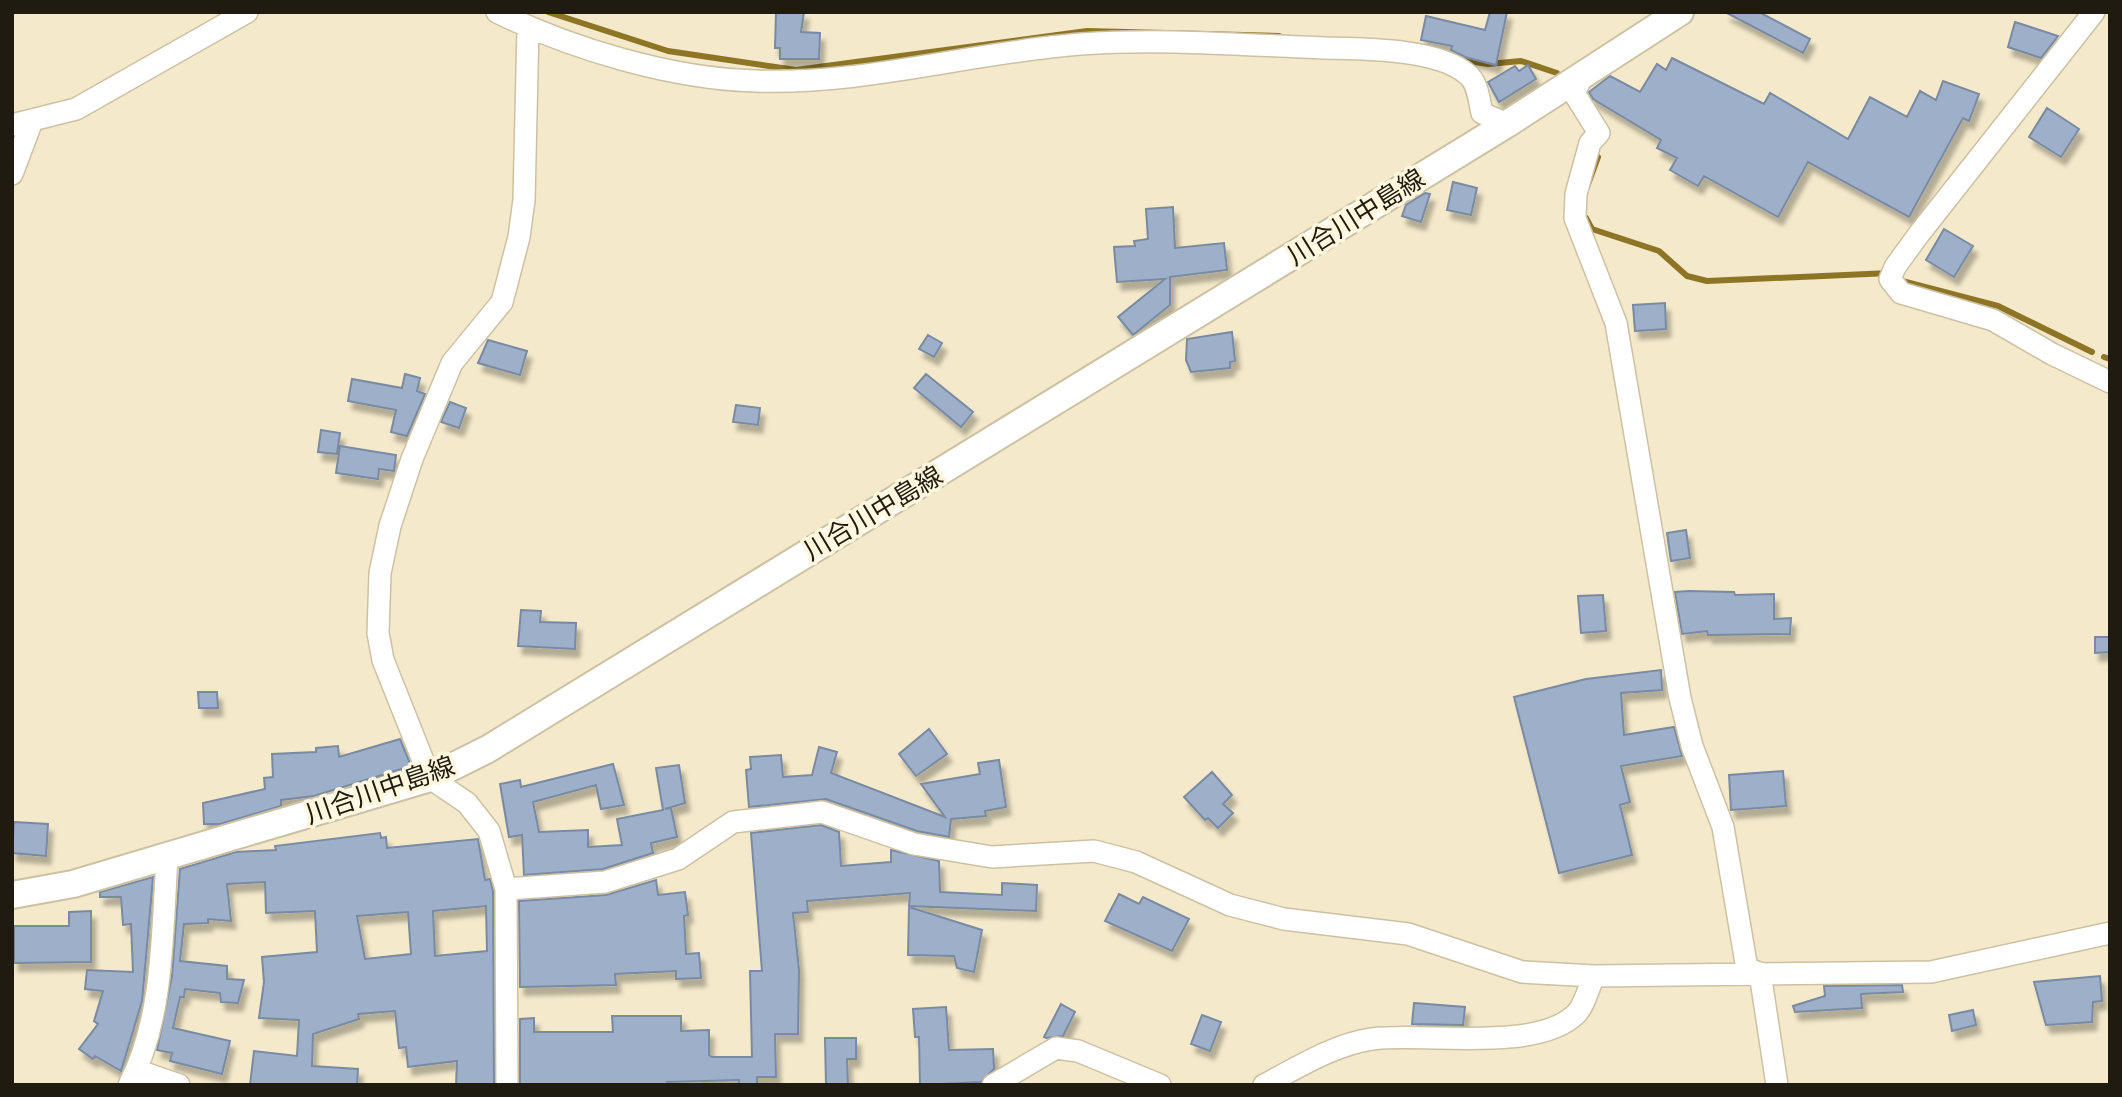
<svg xmlns="http://www.w3.org/2000/svg" width="2122" height="1097" viewBox="0 0 2122 1097" font-family="'Space Grotesk','Noto Sans JP',sans-serif">
<style>
.lines{fill:none;stroke-linecap:round;stroke-linejoin:round}
.stream{stroke:#8e7526;stroke-width:6}
.building{fill:#9eb0c9;stroke:#798aa3;stroke-width:2;fill-rule:evenodd;filter:url(#shadow)}
.minor-casing{stroke:#ccc1a3;stroke-width:24}
.major-casing{stroke:#ccc1a3;stroke-width:30}
.minor{stroke:#fff;stroke-width:21}
.major{stroke:#fff;stroke-width:26}
.labels{text-anchor:middle;stroke-width:7;stroke-linejoin:round;paint-order:stroke}
.street-label{font-size:26px;fill:#1f1b10;stroke:#fff6de}
</style>
<defs>
<filter id="shadow"><feDropShadow dx="4.5" dy="8" stdDeviation="2" flood-color="#0004"/></filter>
</defs>
<rect width="100%" height="100%" fill="#f4e9ca"/>
<g class="lines">
<path class="stream" d="M 548,12 L 668,51 L 796,70 L 1087,31 L 1279,36
M 1460,60 L 1488,64 L 1521,61 L 1557,73
M 1587,187 L 1598,157
M 1586,218 L 1592,229 L 1659,251 L 1687,276 L 1707,281 L 1890,273
M 1902,281 L 1998,306 L 2092,352
M 2104,357 L 2110,359"/>
</g>
<path class="building" d="M 776,12 L 804,12 L 801,32 L 820,33 L 819,59 L 780,59 L 780,48 L 775,48 Z
M 1490,12 L 1507,12 L 1496,65 L 1465,57 L 1451,50 L 1452,46 L 1421,40 L 1426,16 L 1485,30 Z
M 1725,12 L 1759,12 L 1810,39 L 1803,53 Z
M 2015,22 L 2058,36 L 2041,58 L 2008,47 Z
M 1672,58 L 1764,104 L 1770,93 L 1848,139 L 1870,97 L 1907,117 L 1920,91 L 1936,100 L 1943,81 L 1979,94 L 1969,121 L 1963,118 L 1909,217 L 1808,162 L 1778,217 L 1704,176 L 1698,186 L 1670,170 L 1677,158 L 1657,148 L 1661,140 L 1593,99 L 1589,92 L 1610,76 L 1640,92 L 1657,64 L 1666,70 Z
M 1528,65 L 1536,79 L 1499,102 L 1488,82 L 1515,66 L 1519,71 Z
M 2047,108 L 2079,129 L 2061,157 L 2029,137 Z
M 1453,182 L 1477,188 L 1471,215 L 1447,210 Z
M 1425,193 L 1430,194 L 1421,222 L 1402,216 L 1406,205 Z
M 1173,207 L 1175,248 L 1224,243 L 1227,270 L 1170,277 L 1170,305 L 1133,335 L 1118,317 L 1165,279 L 1117,282 L 1114,247 L 1135,246 L 1134,241 L 1148,239 L 1146,209 Z
M 1944,229 L 1973,246 L 1954,277 L 1926,260 Z
M 1665,303 L 1666,329 L 1635,331 L 1633,305 Z
M 1232,332 L 1235,361 L 1230,362 L 1230,368 L 1191,372 L 1186,360 L 1187,339 Z
M 928,335 L 942,343 L 934,357 L 919,349 Z
M 488,340 L 527,351 L 520,375 L 478,363 Z
M 405,374 L 420,378 L 417,391 L 425,394 L 407,436 L 391,432 L 396,410 L 348,401 L 352,379 L 402,388 Z
M 926,374 L 973,412 L 961,427 L 914,388 Z
M 450,402 L 466,408 L 459,428 L 441,422 Z
M 736,405 L 760,408 L 758,425 L 733,422 Z
M 321,430 L 340,433 L 337,454 L 318,452 Z
M 340,446 L 396,455 L 394,471 L 379,469 L 378,479 L 336,473 Z
M 1686,530 L 1690,558 L 1671,561 L 1667,533 Z
M 1689,591 L 1734,592 L 1735,595 L 1774,594 L 1774,619 L 1791,618 L 1790,634 L 1708,635 L 1707,631 L 1682,634 L 1675,592 Z
M 1603,595 L 1606,631 L 1581,633 L 1578,596 Z
M 521,610 L 541,611 L 540,622 L 576,623 L 575,649 L 518,646 Z
M 2095,637 L 2110,637 L 2110,652 L 2095,653 Z
M 1661,670 L 1662,690 L 1621,693 L 1624,735 L 1674,727 L 1682,756 L 1621,766 L 1630,802 L 1620,805 L 1632,855 L 1559,873 L 1514,697 L 1586,679 Z
M 198,692 L 217,692 L 218,708 L 199,708 Z
M 929,729 L 947,754 L 916,776 L 899,754 Z
M 400,739 L 411,766 L 314,796 L 281,800 L 281,806 L 220,824 L 204,824 L 203,803 L 265,789 L 264,778 L 273,777 L 272,754 L 316,752 L 316,748 L 338,746 L 339,757 Z
M 819,747 L 837,752 L 831,773 L 945,817 L 921,784 L 980,774 L 978,763 L 999,760 L 1006,807 L 985,811 L 986,816 L 951,819 L 949,837 L 917,831 L 826,799 L 749,807 L 746,770 L 751,769 L 750,757 L 781,755 L 783,777 L 812,775 Z
M 613,764 L 624,805 L 601,809 L 596,785 L 533,802 L 539,832 L 588,830 L 588,847 L 622,845 L 617,819 L 663,810 L 656,768 L 679,765 L 685,803 L 665,809 L 671,808 L 677,837 L 651,843 L 653,853 L 603,869 L 524,875 L 522,835 L 509,837 L 500,784 L 520,780 L 521,787 Z
M 1783,771 L 1786,806 L 1731,810 L 1729,775 Z
M 1212,772 L 1232,795 L 1223,804 L 1233,813 L 1218,828 L 1208,818 L 1205,820 L 1184,797 Z
M 14,822 L 48,824 L 46,856 L 12,853 Z
M 821,825 L 839,832 L 841,866 L 891,862 L 891,850 L 939,861 L 940,892 L 1002,895 L 1002,883 L 1037,885 L 1036,911 L 909,906 L 910,893 L 807,901 L 808,912 L 793,913 L 799,970 L 798,1034 L 775,1034 L 776,1077 L 757,1077 L 757,1085 L 739,1085 L 739,1080 L 667,1082 L 668,1085 L 520,1085 L 520,1019 L 534,1018 L 534,1032 L 613,1032 L 612,1016 L 681,1016 L 681,1031 L 709,1030 L 709,1055 L 712,1057 L 752,1057 L 750,971 L 762,971 L 751,833 Z
M 380,833 L 381,838 L 386,837 L 387,848 L 478,839 L 485,880 L 490,879 L 493,891 L 494,1085 L 456,1085 L 457,1061 L 408,1067 L 406,1047 L 399,1048 L 395,1011 L 358,1014 L 359,1019 L 313,1034 L 312,1066 L 358,1069 L 357,1085 L 250,1085 L 254,1051 L 297,1056 L 299,1020 L 259,1018 L 264,982 L 262,957 L 317,952 L 315,911 L 266,913 L 265,882 L 227,884 L 231,921 L 208,919 L 208,923 L 184,924 L 180,961 L 227,966 L 227,979 L 244,980 L 238,1003 L 221,1002 L 220,993 L 185,989 L 184,997 L 180,997 L 173,1028 L 230,1041 L 222,1074 L 170,1061 L 172,1053 L 157,1050 L 172,976 L 180,869 L 236,852 L 276,850 L 275,846 ZM 486,906 L 487,951 L 435,956 L 433,911 ZM 408,912 L 411,954 L 365,959 L 357,916 Z
M 153,877 L 142,1001 L 121,1071 L 95,1056 L 93,1059 L 79,1049 L 98,1024 L 94,1021 L 103,991 L 85,989 L 87,970 L 133,972 L 131,924 L 123,925 L 121,897 L 100,897 L 100,892 Z
M 656,880 L 658,895 L 685,892 L 688,915 L 684,916 L 686,954 L 699,953 L 701,978 L 676,979 L 676,971 L 615,974 L 616,985 L 520,987 L 519,901 L 606,895 Z
M 1119,894 L 1139,904 L 1143,897 L 1189,919 L 1172,951 L 1105,921 Z
M 909,907 L 982,930 L 974,972 L 957,968 L 954,956 L 908,955 Z
M 91,911 L 91,962 L 14,963 L 14,926 L 69,926 L 69,912 Z
M 2100,976 L 2102,1001 L 2093,1002 L 2092,1022 L 2046,1025 L 2034,982 Z
M 1902,985 L 1903,992 L 1861,994 L 1862,1008 L 1795,1012 L 1793,1006 L 1825,996 L 1824,986 Z
M 1414,1003 L 1465,1007 L 1463,1025 L 1412,1024 Z
M 1061,1004 L 1075,1012 L 1063,1036 L 1046,1038 L 1044,1037 Z
M 946,1007 L 949,1050 L 993,1049 L 994,1069 L 981,1082 L 920,1085 L 919,1037 L 915,1037 L 913,1009 Z
M 1973,1010 L 1976,1025 L 1952,1031 L 1949,1015 Z
M 1202,1015 L 1221,1022 L 1210,1051 L 1191,1044 Z
M 825,1038 L 856,1038 L 856,1059 L 847,1059 L 848,1085 L 826,1085 Z"/>
<g class="lines">
<defs>
<path id="minor" d="M 497,12 C 571,49 673,79 756,81 C 865,85 973,52 1081,44 C 1161,38 1244,45 1324,48 C 1362,49 1437,48 1467,74 C 1478,82 1479,100 1482,113 L 1507,124
M 2094,12 L 1919,234 L 1895,267 L 1890,279 L 1901,293 L 1993,320 L 2052,354 L 2110,382
M 1583,75 L 1574,93 L 1599,133 L 1590,143 L 1576,194 L 1575,218 L 1616,323 L 1680,698 L 1692,746 L 1723,827 L 1747,969 L 1760,973
M 12,125 L 76,109 L 247,12
M 12,174 L 32,121
M 506,889 L 605,882 L 678,859 L 733,822 L 822,812 L 914,844 L 992,857 L 1094,851 L 1136,862 L 1230,905 L 1284,919 L 1408,934 L 1522,972 L 1594,976 L 1931,972 L 2110,933
M 1760,973 L 1777,1085
M 136,1070 L 179,1085
M 129,1085 C 164,1018 162,932 167,858
M 507,1085 L 506,889 L 489,831 L 467,803 L 430,778 L 383,660 L 378,633 L 380,573 L 390,526 L 412,459 L 452,363 L 502,302 L 519,237 L 524,200 L 528,28
M 993,1085 L 1056,1048 L 1078,1051 L 1160,1085
M 1264,1085 C 1297,1068 1335,1044 1372,1039 C 1425,1032 1536,1053 1576,1014 C 1584,1006 1589,987 1594,976"/>
<path id="major" d="M 12,895 L 73,884 L 430,778 L 488,749 L 1507,124 L 1680,12"/>
</defs>
<use href="#minor" class="minor-casing"/>
<use href="#major" class="major-casing"/>
<use href="#minor" class="minor"/>
<use href="#major" class="major"/>
</g>
<g class="labels">
<g class="street-label">
<text transform="translate(1356 217) rotate(-32)" y="9">川合川中島線</text>
<text transform="translate(873 513) rotate(-31)" y="9">川合川中島線</text>
<text transform="translate(380 790) rotate(-19)" y="9">川合川中島線</text>
</g>
</g>
<rect width="2122" height="1097" fill="none" stroke="#1f1b10" stroke-width="28"/>
</svg>
